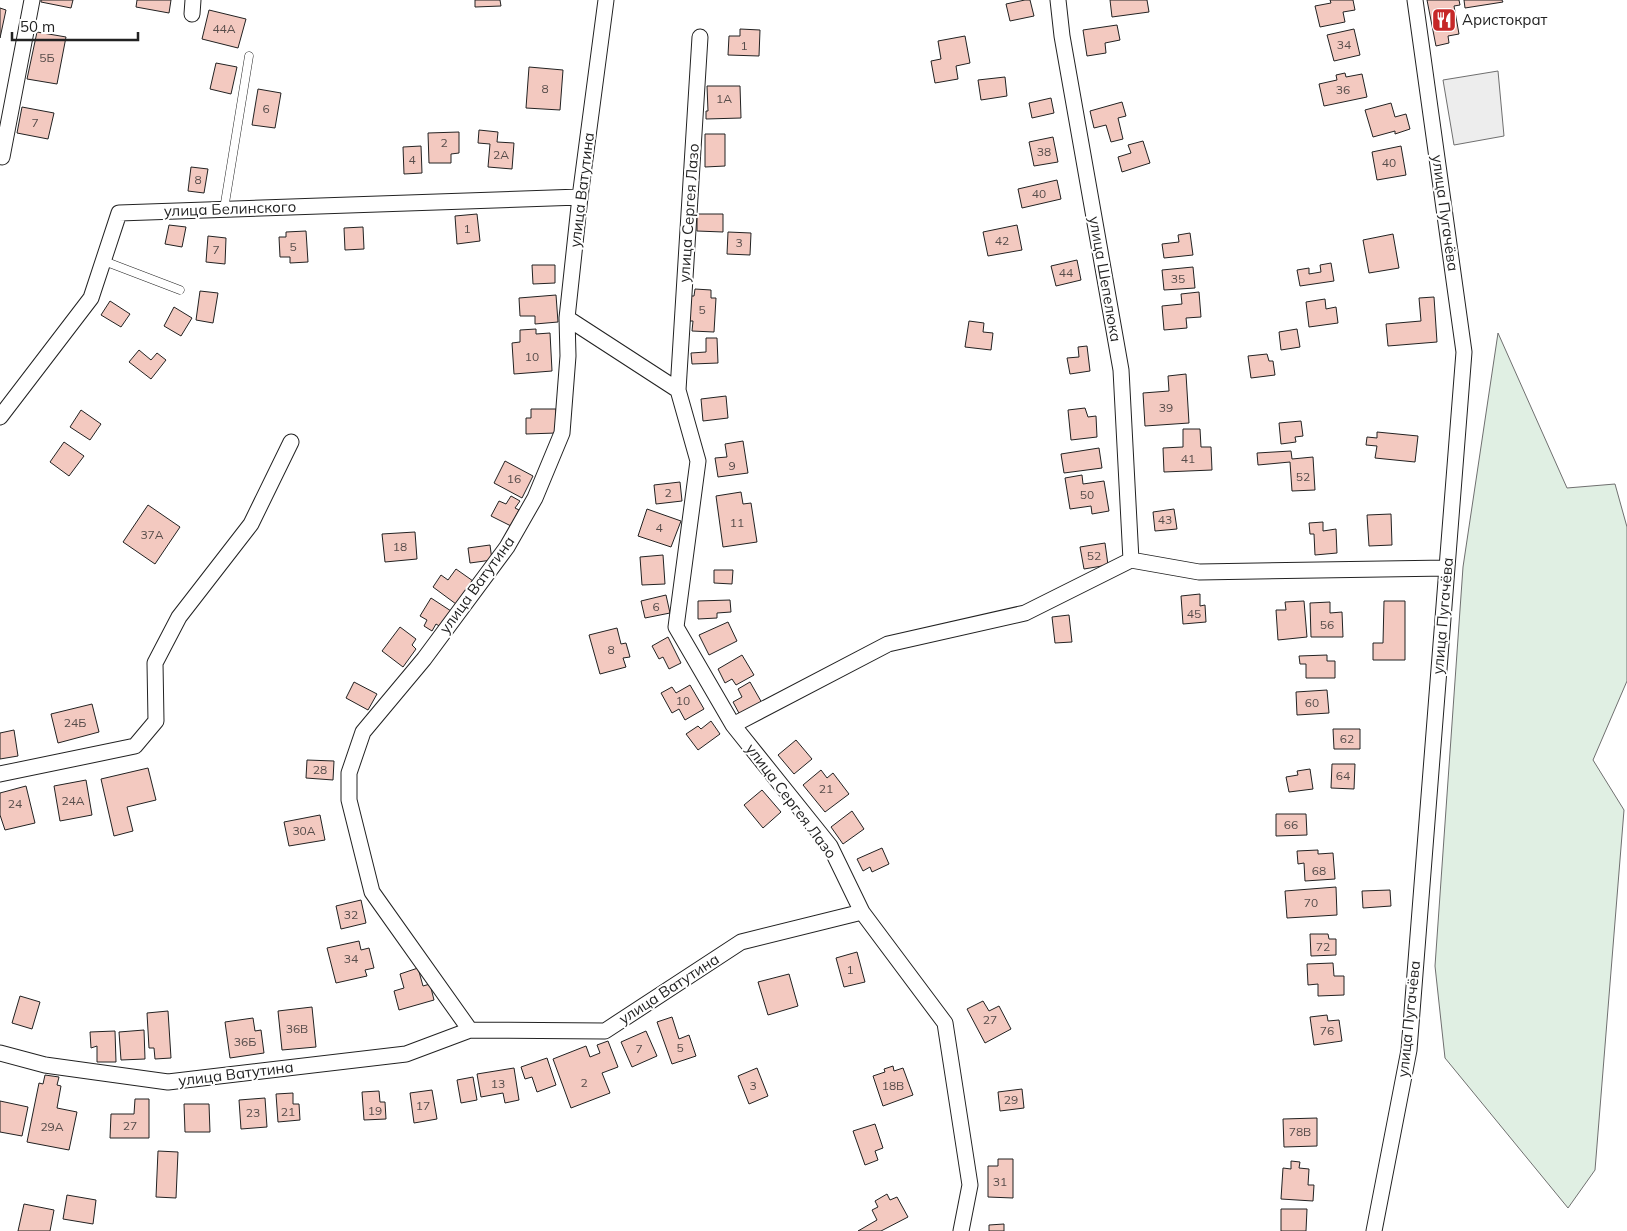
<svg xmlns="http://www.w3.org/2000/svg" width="1627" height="1231" viewBox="0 0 1627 1231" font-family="Mulish,sans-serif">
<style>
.green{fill:#e0efe3;stroke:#6f6f6f}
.parking{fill:#ededed;stroke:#6f6f6f}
.building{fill:#f3c9c0;stroke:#222}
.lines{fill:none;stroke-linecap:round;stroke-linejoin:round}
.service-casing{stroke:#222;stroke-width:9}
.minor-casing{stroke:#222;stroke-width:17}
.service{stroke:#fff;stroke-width:8}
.minor{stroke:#fff;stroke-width:15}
.labels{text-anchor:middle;stroke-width:4;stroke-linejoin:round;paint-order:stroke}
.number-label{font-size:12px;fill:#564c4a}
.poi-label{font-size:15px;fill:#222;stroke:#fff;text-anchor:start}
.street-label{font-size:15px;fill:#222;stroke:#fff}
</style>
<rect width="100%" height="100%" fill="#fff"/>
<path class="green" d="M 1498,333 L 1567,488 L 1615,484 L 1627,527 L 1627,681 L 1593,760 L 1624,810 L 1595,1170 L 1568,1208 L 1445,1058 L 1435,966 L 1463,567 Z"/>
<path class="parking" d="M 1498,71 L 1504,136 L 1454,145 L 1443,80 Z"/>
<path class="building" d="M 41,0 L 73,0 L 71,8 L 41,2 Z
M 137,0 L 171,0 L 169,13 L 136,7 Z
M 475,0 L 500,0 L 501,6 L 475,7 Z
M 1025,0 L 1030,0 L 1034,16 L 1010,21 L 1006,4 Z
M 1110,0 L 1147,0 L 1149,12 L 1112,17 Z
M 1330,0 L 1353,0 L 1355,10 L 1343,12 L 1345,22 L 1320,27 L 1315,6 L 1331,3 Z
M 1427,0 L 1459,0 L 1460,5 L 1454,6 L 1459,34 L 1448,36 L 1449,43 L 1436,46 Z
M 1464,0 L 1502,0 L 1503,2 L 1465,8 Z
M 0,8 L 6,10 L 0,38 Z
M 209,10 L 246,19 L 238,48 L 202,39 Z
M 1117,25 L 1120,40 L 1105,43 L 1106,53 L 1087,56 L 1083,30 Z
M 740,29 L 760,30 L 759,56 L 728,55 L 729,36 L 740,36 Z
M 1354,29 L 1360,55 L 1334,61 L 1327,35 Z
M 37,32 L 66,37 L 57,84 L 27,79 Z
M 965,36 L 970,63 L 956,66 L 958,79 L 935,83 L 931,61 L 941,59 L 938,41 Z
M 216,63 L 237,67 L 231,94 L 210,89 Z
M 529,67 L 563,70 L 560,110 L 526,108 Z
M 1345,73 L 1346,77 L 1362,74 L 1367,97 L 1324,106 L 1319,84 L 1337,80 L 1336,75 Z
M 1005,77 L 1007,96 L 981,100 L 978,80 Z
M 707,86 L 740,86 L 741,118 L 706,119 L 706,111 L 708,111 Z
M 258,89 L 281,93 L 275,128 L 252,125 Z
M 1051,98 L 1054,113 L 1032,118 L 1029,103 Z
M 1122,102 L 1126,116 L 1118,118 L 1123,139 L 1111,142 L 1106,125 L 1094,128 L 1090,111 Z
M 1391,103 L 1395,117 L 1406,114 L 1410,129 L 1395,134 L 1395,131 L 1373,137 L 1365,110 Z
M 22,107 L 54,113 L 48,139 L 17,133 Z
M 479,130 L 498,132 L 497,142 L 514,143 L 512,169 L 488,167 L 490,144 L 478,143 Z
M 459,132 L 459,153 L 451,154 L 451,163 L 429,163 L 428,133 Z
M 705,134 L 725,134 L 725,166 L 705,167 Z
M 1053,137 L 1058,162 L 1034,166 L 1029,142 Z
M 1143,141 L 1150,163 L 1122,172 L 1118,157 L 1131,153 L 1128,145 Z
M 421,146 L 422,173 L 404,174 L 403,147 Z
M 1401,146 L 1406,175 L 1377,180 L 1372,152 Z
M 191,167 L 208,169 L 204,193 L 188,191 Z
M 1057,180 L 1061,199 L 1022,208 L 1018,189 Z
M 477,214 L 480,241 L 457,244 L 455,216 Z
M 697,214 L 723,214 L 723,232 L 697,231 Z
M 169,225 L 186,227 L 182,247 L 165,244 Z
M 1017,225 L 1022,250 L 988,256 L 983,232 Z
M 363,227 L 364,249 L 345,250 L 344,228 Z
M 306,231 L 308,262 L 290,263 L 290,257 L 280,257 L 279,237 L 286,237 L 286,232 Z
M 728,232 L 751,233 L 750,255 L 727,254 Z
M 1190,233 L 1193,255 L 1164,258 L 1162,244 L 1179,242 L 1178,235 Z
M 1393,234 L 1399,268 L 1369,273 L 1363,240 Z
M 208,236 L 226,238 L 225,264 L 206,262 Z
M 1077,260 L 1081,280 L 1056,286 L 1051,266 Z
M 1331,263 L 1334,281 L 1300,286 L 1297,270 L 1309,268 L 1309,274 L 1321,272 L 1320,265 Z
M 532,265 L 555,265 L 555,283 L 533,284 Z
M 1193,267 L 1195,288 L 1164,290 L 1162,270 Z
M 695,289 L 711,290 L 711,298 L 716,298 L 714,332 L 692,331 L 693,321 L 688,321 L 689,296 L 694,296 Z
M 200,291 L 218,293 L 213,323 L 196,320 Z
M 1199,292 L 1201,317 L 1186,318 L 1187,328 L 1164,330 L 1162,306 L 1182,304 L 1181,294 Z
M 556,295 L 558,322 L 535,324 L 535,316 L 520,316 L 519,298 Z
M 1434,297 L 1437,342 L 1388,346 L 1386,324 L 1421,321 L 1419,298 Z
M 1325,299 L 1326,309 L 1336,307 L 1338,323 L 1309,327 L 1306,302 Z
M 110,301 L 130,314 L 121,327 L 101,315 Z
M 174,307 L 192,318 L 181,336 L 164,326 Z
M 969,321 L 984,323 L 983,332 L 993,333 L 991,350 L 965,347 Z
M 536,329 L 536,334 L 550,333 L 552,371 L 514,374 L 512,343 L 520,342 L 520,330 Z
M 1297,329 L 1300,347 L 1281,350 L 1279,332 Z
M 706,338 L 717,338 L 718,363 L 692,364 L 691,353 L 706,352 Z
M 1087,346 L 1090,371 L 1070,374 L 1067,358 L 1079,357 L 1078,347 Z
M 139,350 L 151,360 L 157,353 L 166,360 L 151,379 L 129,362 Z
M 1267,354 L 1269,361 L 1273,361 L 1275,375 L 1251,378 L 1248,356 Z
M 1186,374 L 1189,423 L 1145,426 L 1143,393 L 1169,391 L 1168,376 Z
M 726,396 L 728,418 L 703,421 L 701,399 Z
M 1085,408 L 1088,417 L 1096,416 L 1097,437 L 1071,440 L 1068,410 Z
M 531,409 L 556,409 L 556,433 L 526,434 L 526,418 L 531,418 Z
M 81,410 L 101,424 L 90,440 L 70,427 Z
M 1301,421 L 1303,436 L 1295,437 L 1296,442 L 1281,444 L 1279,423 Z
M 1183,429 L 1200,429 L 1201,447 L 1211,447 L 1212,470 L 1164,472 L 1163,448 L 1183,447 Z
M 1377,432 L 1418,436 L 1415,462 L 1375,458 L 1377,446 L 1366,445 L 1367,437 L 1377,438 Z
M 743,441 L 748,473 L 718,477 L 715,458 L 727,457 L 725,444 Z
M 64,442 L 84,456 L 69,476 L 50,462 Z
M 1099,448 L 1102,468 L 1064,473 L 1061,454 Z
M 1291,451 L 1292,459 L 1313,457 L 1315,490 L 1292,491 L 1290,462 L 1258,465 L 1257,453 Z
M 505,461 L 533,476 L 522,498 L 494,483 Z
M 1082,475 L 1083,484 L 1104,481 L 1109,511 L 1092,514 L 1091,506 L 1070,509 L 1065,478 Z
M 680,482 L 682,501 L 656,504 L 654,485 Z
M 741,492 L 743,504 L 751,503 L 757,542 L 723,547 L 716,496 Z
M 511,496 L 520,501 L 515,508 L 519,510 L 511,526 L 491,516 L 499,501 L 506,504 Z
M 148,505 L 180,527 L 155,564 L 123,542 Z
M 647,509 L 681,521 L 671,547 L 638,536 Z
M 1174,509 L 1177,529 L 1155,531 L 1153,512 Z
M 1391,514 L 1392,545 L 1369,546 L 1367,515 Z
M 1323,522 L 1323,531 L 1336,529 L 1337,553 L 1315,555 L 1314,534 L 1310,534 L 1309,523 Z
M 415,532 L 417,559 L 385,562 L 382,534 Z
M 1105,543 L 1108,565 L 1084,569 L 1080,547 Z
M 490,545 L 492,560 L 470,563 L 468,548 Z
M 663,555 L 665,584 L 642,585 L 640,557 Z
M 456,569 L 473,581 L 456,604 L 433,587 L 441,575 L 448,580 Z
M 714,570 L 733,570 L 732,584 L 714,583 Z
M 1200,594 L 1200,606 L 1205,605 L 1206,622 L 1183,624 L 1181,596 Z
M 666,595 L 670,613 L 645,618 L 641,601 Z
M 431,598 L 451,611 L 441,627 L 436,624 L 432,631 L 424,626 L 427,620 L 420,616 Z
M 730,600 L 731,612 L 717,613 L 717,618 L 698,619 L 698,601 Z
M 1304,601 L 1307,637 L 1278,640 L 1276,610 L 1286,610 L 1285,602 Z
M 1384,601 L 1405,601 L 1405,660 L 1373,660 L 1373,643 L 1383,643 Z
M 1330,602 L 1330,613 L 1342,612 L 1343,637 L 1311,637 L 1310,603 Z
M 1069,615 L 1072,642 L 1055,643 L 1052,617 Z
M 728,622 L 737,641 L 709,655 L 699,635 Z
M 400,627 L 416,639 L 412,645 L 416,649 L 403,667 L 382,651 Z
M 617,628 L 621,644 L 626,643 L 630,657 L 623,658 L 626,667 L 600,674 L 589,635 Z
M 668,637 L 681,663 L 669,669 L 663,657 L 659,659 L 652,646 Z
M 742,655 L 754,675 L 736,685 L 732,679 L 725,683 L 718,669 Z
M 1327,655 L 1327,661 L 1335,661 L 1335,678 L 1306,678 L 1306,664 L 1300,664 L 1299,656 Z
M 354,682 L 377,694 L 368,710 L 346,698 Z
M 750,682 L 762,703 L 740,715 L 733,702 L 742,697 L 738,689 Z
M 690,685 L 704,709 L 685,720 L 679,709 L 672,713 L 661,693 L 672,687 L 676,693 Z
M 1327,690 L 1329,713 L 1297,715 L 1296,692 Z
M 92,704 L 99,732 L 58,743 L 51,714 Z
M 711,721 L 720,734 L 698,750 L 686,734 L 698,726 L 701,729 Z
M 1333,729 L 1360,729 L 1360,749 L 1334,749 Z
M 14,730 L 18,756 L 0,759 L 0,733 Z
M 796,740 L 812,759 L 794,774 L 778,755 Z
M 307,760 L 334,761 L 333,780 L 306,778 Z
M 1332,764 L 1355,764 L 1354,789 L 1331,788 Z
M 148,768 L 156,800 L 127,807 L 133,831 L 114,836 L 101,779 Z
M 1310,769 L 1313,789 L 1289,792 L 1286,777 L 1298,775 L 1297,771 Z
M 821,770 L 827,778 L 833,773 L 849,794 L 825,812 L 803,785 Z
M 86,780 L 92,815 L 60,821 L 54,786 Z
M 26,786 L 35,823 L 5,830 L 0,815 L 0,793 Z
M 762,790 L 781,812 L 763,828 L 744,805 Z
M 852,811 L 864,829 L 843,844 L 831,827 Z
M 1276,814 L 1306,814 L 1307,835 L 1276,836 Z
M 320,815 L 325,840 L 289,846 L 284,822 Z
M 882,848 L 889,864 L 872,872 L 870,867 L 863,871 L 857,859 Z
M 1318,850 L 1318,854 L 1333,853 L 1335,879 L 1305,881 L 1304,863 L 1298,864 L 1297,851 Z
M 1336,887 L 1337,915 L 1287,918 L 1285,891 Z
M 1390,890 L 1391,906 L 1363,908 L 1362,891 Z
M 361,900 L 366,923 L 341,929 L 336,906 Z
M 1310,934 L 1328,934 L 1329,939 L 1336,939 L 1336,955 L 1311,956 Z
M 359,941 L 361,950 L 369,948 L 374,968 L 365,970 L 367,976 L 336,983 L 327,948 Z
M 857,952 L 865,982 L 844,987 L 836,958 Z
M 1333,963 L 1334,976 L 1344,976 L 1344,995 L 1318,996 L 1318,984 L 1308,985 L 1307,964 Z
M 418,968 L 423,986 L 430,984 L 434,1000 L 399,1010 L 394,991 L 404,988 L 400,974 Z
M 789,974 L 798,1006 L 768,1015 L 758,982 Z
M 20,996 L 40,1002 L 32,1029 L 12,1023 Z
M 983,1001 L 989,1011 L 999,1006 L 1011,1029 L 985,1043 L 967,1009 Z
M 312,1007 L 316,1047 L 282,1050 L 278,1011 Z
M 168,1011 L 171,1058 L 155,1059 L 154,1048 L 149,1048 L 147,1013 Z
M 1327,1015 L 1328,1021 L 1339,1020 L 1342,1041 L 1314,1045 L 1310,1017 Z
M 672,1017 L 679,1039 L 689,1035 L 696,1056 L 672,1064 L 657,1022 Z
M 253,1018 L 255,1031 L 261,1030 L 264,1053 L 230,1058 L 225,1022 Z
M 144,1030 L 145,1059 L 121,1060 L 119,1032 Z
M 115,1031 L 116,1062 L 97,1062 L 97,1046 L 91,1048 L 90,1032 Z
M 646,1031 L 657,1056 L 632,1067 L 621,1042 Z
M 608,1041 L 618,1067 L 602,1073 L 610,1093 L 571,1108 L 553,1059 L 586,1046 L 590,1057 L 600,1053 L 597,1045 Z
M 547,1058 L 556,1085 L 537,1092 L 532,1077 L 525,1079 L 521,1067 Z
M 893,1066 L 894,1071 L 903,1068 L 913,1095 L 883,1106 L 873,1076 L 885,1072 L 884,1069 Z
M 514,1068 L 519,1100 L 505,1103 L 503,1093 L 481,1097 L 477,1074 Z
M 757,1068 L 768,1096 L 749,1104 L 738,1076 Z
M 45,1075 L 59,1077 L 57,1085 L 61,1086 L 57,1108 L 77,1112 L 69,1150 L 27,1142 L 39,1083 L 43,1084 Z
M 473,1077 L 477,1100 L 461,1103 L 457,1080 Z
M 1022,1089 L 1024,1108 L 1000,1111 L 998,1092 Z
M 432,1090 L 437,1119 L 414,1123 L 410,1093 Z
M 379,1091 L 380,1102 L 385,1102 L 386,1119 L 364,1120 L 362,1092 Z
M 293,1093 L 293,1104 L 299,1104 L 300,1120 L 278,1122 L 276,1094 Z
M 265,1098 L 267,1127 L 241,1129 L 239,1100 Z
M 135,1099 L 149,1099 L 149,1138 L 110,1138 L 111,1114 L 134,1114 Z
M 0,1101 L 28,1107 L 22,1136 L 0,1132 Z
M 184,1104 L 209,1104 L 210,1132 L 185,1132 Z
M 1317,1118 L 1317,1146 L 1284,1147 L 1283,1119 Z
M 875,1124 L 883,1148 L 875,1151 L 878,1160 L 865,1165 L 853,1131 Z
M 158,1151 L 178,1152 L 176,1198 L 156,1197 Z
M 998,1159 L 1013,1159 L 1013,1198 L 988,1197 L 988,1166 L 998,1166 Z
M 1291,1161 L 1300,1162 L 1299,1168 L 1309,1169 L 1308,1185 L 1314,1185 L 1313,1201 L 1281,1199 L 1283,1168 L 1291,1169 Z
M 887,1194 L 890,1200 L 897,1197 L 908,1217 L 881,1231 L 858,1231 L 877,1220 L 872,1210 L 878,1207 L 875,1201 Z
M 67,1195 L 96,1200 L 93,1224 L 63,1219 Z
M 24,1204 L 54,1210 L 50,1231 L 18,1231 Z
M 1281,1209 L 1307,1209 L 1306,1231 L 1281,1231 Z
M 1004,1224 L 1004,1231 L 989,1231 L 989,1225 Z"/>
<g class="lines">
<defs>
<path id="service" d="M 224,209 L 249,56
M 104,261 L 180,290"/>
<path id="minor" d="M 1058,0 L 1062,36 L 1121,370 L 1131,560
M 192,14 L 193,0
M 2,157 L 32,0
M 567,318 L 678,390 L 698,461 L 676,627 L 733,725 L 830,846 L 862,912 L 945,1023 L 970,1185 L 961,1231
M 678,390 L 700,37
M 0,417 L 91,298 L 119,213 L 580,197
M 733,725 L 888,644 L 1025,613 L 1131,560 L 1199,572 L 1447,568
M 0,774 L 135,746 L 156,721 L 155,663 L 179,617 L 251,524 L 291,442
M 470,1030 L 372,892 L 349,800 L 349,773 L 363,732 L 424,659 L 507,547 L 535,498 L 562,433 L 568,356 L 567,318 L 580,197 L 606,0
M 0,1053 L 45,1065 L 168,1082 L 406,1054 L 470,1030 L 605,1031 L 741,942 L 862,912
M 1374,1231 L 1409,1050 L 1464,352 L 1415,0"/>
</defs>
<use href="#service" class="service-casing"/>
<use href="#minor" class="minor-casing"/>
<use href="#service" class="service"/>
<use href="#minor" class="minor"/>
</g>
<defs>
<symbol id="restaurant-square" viewBox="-11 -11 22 22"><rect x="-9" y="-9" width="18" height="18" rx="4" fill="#c62828" stroke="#fff"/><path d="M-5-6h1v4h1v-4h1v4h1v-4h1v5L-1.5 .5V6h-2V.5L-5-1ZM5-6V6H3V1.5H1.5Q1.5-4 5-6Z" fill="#fff"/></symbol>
</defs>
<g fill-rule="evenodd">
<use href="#restaurant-square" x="1430" y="6" width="28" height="28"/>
</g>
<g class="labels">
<g class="number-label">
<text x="224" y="33">44А</text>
<text x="1344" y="49">34</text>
<text x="744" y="50">1</text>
<text x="47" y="62">5Б</text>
<text x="545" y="93">8</text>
<text x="1343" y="94">36</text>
<text x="724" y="103">1А</text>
<text x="266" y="113">6</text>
<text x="35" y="127">7</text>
<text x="444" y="147">2</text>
<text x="1044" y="156">38</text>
<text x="501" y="159">2А</text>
<text x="412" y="164">4</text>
<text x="1389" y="167">40</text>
<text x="198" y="184">8</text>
<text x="1039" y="198">40</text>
<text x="467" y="233">1</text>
<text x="1002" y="245">42</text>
<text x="739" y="247">3</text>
<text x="293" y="251">5</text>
<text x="216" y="254">7</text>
<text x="1066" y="277">44</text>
<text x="1178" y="283">35</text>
<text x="702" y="314">5</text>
<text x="532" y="361">10</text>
<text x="1166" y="412">39</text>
<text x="1188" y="463">41</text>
<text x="732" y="470">9</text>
<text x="1303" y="481">52</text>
<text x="514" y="483">16</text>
<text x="668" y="497">2</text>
<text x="1087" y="499">50</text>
<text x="1165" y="524">43</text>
<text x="737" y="527">11</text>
<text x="659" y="532">4</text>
<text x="152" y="539">37А</text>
<text x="400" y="551">18</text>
<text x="1094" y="560">52</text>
<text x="656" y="611">6</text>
<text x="1194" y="618">45</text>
<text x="1327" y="629">56</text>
<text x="611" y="654">8</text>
<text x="683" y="705">10</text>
<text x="1312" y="707">60</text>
<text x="75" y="727">24Б</text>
<text x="1347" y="743">62</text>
<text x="320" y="774">28</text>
<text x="1343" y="780">64</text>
<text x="826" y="793">21</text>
<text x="73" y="805">24А</text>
<text x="15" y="808">24</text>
<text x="1291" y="829">66</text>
<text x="304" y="835">30А</text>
<text x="1319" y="875">68</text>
<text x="1311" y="907">70</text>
<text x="351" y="919">32</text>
<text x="1323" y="951">72</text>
<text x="351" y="963">34</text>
<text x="850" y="974">1</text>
<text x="990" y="1024">27</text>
<text x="297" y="1033">36В</text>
<text x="1327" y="1035">76</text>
<text x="245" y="1046">36Б</text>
<text x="680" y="1052">5</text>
<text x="639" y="1053">7</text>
<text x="584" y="1087">2</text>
<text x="498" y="1088">13</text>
<text x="753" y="1090">3</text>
<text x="893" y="1090">18В</text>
<text x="1011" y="1104">29</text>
<text x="423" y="1110">17</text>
<text x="375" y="1115">19</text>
<text x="288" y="1116">21</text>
<text x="253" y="1117">23</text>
<text x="130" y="1130">27</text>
<text x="52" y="1131">29А</text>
<text x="1300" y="1136">78В</text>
<text x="1000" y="1186">31</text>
</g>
<g class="poi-label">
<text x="1462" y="25">Аристократ</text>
</g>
<g class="street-label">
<text transform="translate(582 190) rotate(-83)" y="5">улица Ватутина</text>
<text transform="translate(230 209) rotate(-2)" y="5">улица Белинского</text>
<text transform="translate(689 213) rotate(-86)" y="5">улица Сергея Лазо</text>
<text transform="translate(1445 213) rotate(82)" y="5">улица Пугачёва</text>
<text transform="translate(1105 279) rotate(80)" y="5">улица Шепелюка</text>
<text transform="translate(477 585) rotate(-54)" y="5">улица Ватутина</text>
<text transform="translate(1443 616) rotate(-85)" y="5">улица Пугачёва</text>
<text transform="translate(791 801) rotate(53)" y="5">улица Сергея Лазо</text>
<text transform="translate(669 989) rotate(-33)" y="5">улица Ватутина</text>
<text transform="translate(1409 1019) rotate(-84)" y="5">улица Пугачёва</text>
<text transform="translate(236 1074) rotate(-7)" y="5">улица Ватутина</text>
</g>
</g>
<path d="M12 32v8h126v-8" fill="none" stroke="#222222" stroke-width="2.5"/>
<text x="20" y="32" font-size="15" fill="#222222" stroke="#ffffff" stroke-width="4" paint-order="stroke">50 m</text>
</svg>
